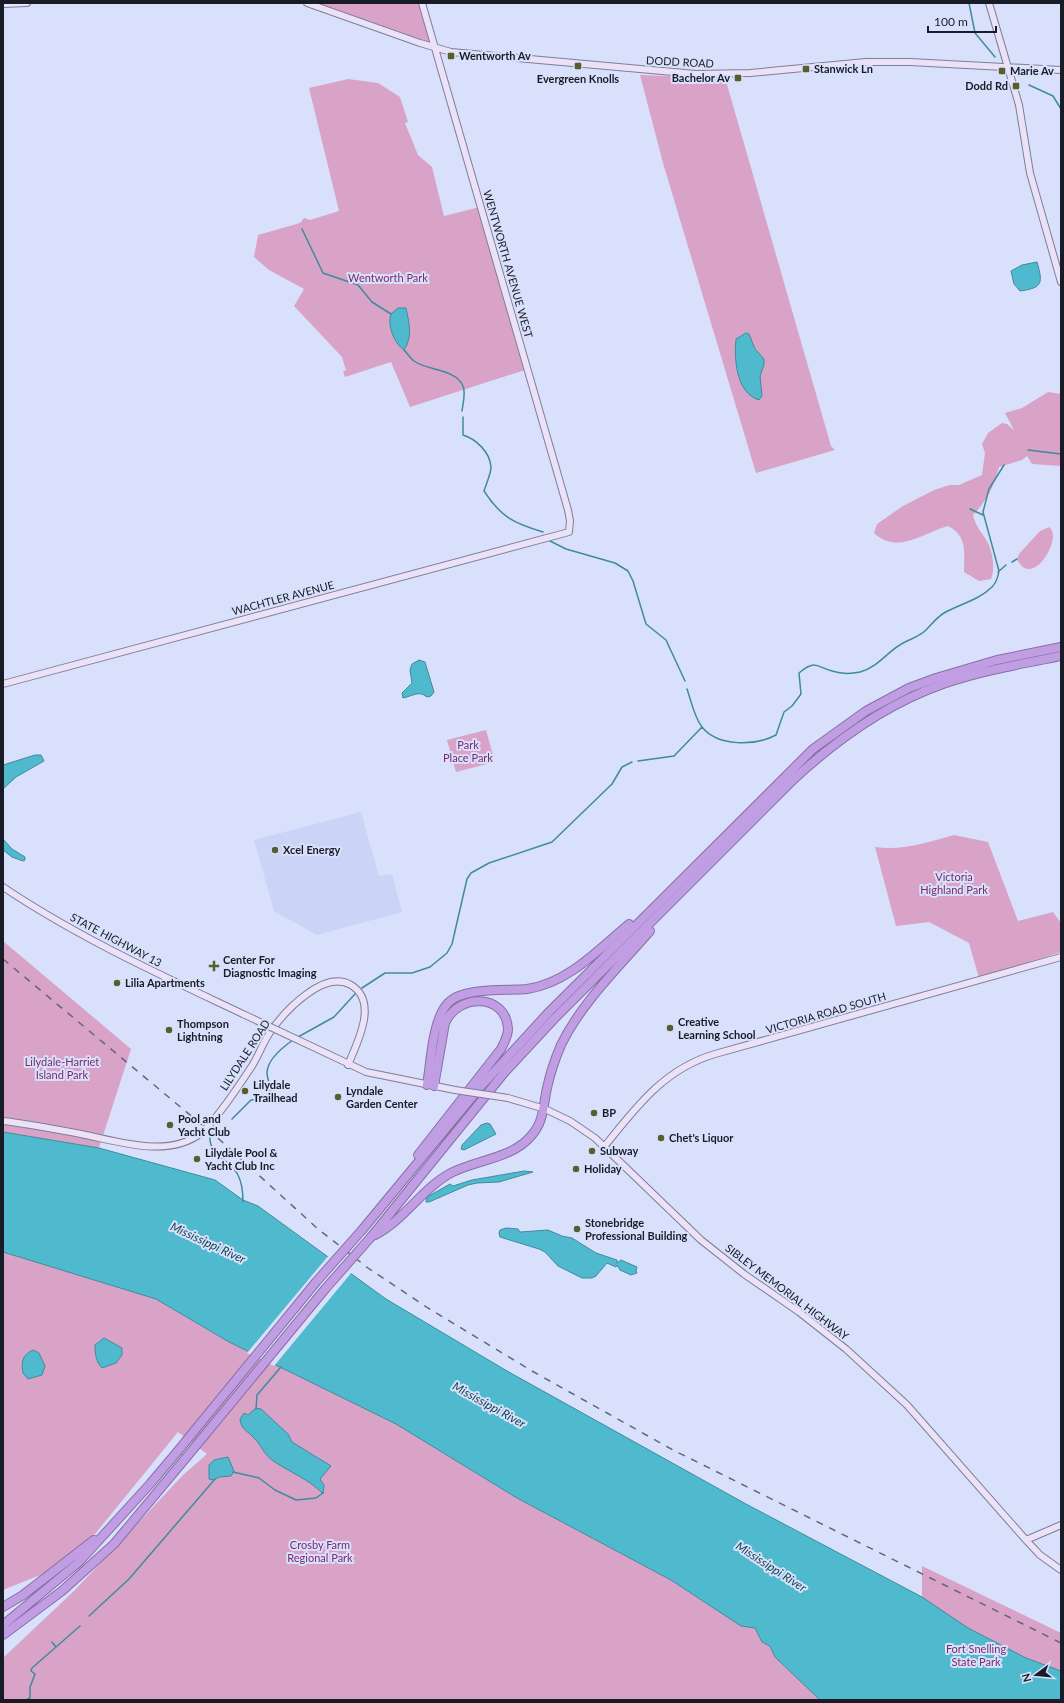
<svg xmlns="http://www.w3.org/2000/svg" width="1064" height="1703" viewBox="0 0 1064 1703" font-family="Lato,sans-serif">
<style>
.built{fill:#cbd3f6}
.green{fill:#d9a2c7}
.water{fill:#4fbace;stroke:#3f8b9c}
.pier{fill:#d9e0fc}
.lines{fill:none;stroke-linecap:round;stroke-linejoin:round}
.stream{stroke:#3f8b9c;stroke-width:1.5}
.secondary-casing{stroke:#7a7f99;stroke-width:8}
.highway-casing{stroke:#8670a2;stroke-width:10}
.secondary{stroke:#ece2f7;stroke-width:6}
.highway{stroke:#c19de4;stroke-width:8}
.rail{stroke:#626677;stroke-width:1.5;stroke-dasharray:7 7;stroke-linecap:butt}
.secondary-bridge-casing{stroke:#7a7f99;stroke-width:8;stroke-linecap:butt}
.highway-bridge-casing{stroke:#8670a2;stroke-width:10;stroke-linecap:butt}
.secondary-bridge{stroke:#ece2f7;stroke-width:6}
.highway-bridge{stroke:#c19de4;stroke-width:8}
.poi-dot{fill:#575e2c;stroke:#d9e0fc;stroke-width:1.5}
.labels{text-anchor:middle;stroke-width:4;stroke-linejoin:round;paint-order:stroke}
.poi-label{font-size:11px;font-weight:bold;fill:#191c26;stroke:#d9e0fc;text-anchor:start}
.street-label{font-size:11px;fill:#191c26;stroke:#d9e0fc}
.park-label{font-size:11px;fill:#7a2b66;stroke:#d9e0fc}
.water-label{font-size:12px;font-style:italic;fill:#15454e;stroke:#d9e0fc}
</style>
<rect width="100%" height="100%" fill="#d9e0fc"/>
<path class="built" d="M 361,812 L 379,876 L 392,874 L 402,912 L 317,935 L 274,911 L 254,840 Z"/>
<path class="green" d="M 318,3 L 420,3 L 432,43 Z
M 640,75 L 722,78 L 726,81 L 831,446 L 835,450 L 756,473 L 663,163 Z
M 348,79 L 378,83 L 400,97 L 408,122 L 405,123 L 418,155 L 432,167 L 444,216 L 480,207 L 525,370 L 410,407 L 391,362 L 345,377 L 343,372 L 346,370 L 342,357 L 294,306 L 304,289 L 269,270 L 254,257 L 258,235 L 300,223 L 304,218 L 310,220 L 339,211 L 309,88 Z
M 1048,392 L 1061,394 L 1061,466 L 1032,464 L 1027,456 L 1022,460 L 999,467 C 995,484 986,502 973,515 C 976,529 984,534 989,545 C 993,555 995,570 991,579 L 979,581 L 964,572 C 964,553 968,536 948,526 C 923,533 898,555 874,533 L 877,524 L 903,506 L 934,490 L 950,485 L 959,485 L 982,475 L 985,453 L 982,444 L 988,433 L 1002,423 L 1007,424 L 1014,430 L 1005,413 L 1022,408 Z
M 1049,527 C 1064,537 1032,591 1017,559 L 1019,554 L 1040,531 Z
M 486,730 L 493,755 L 489,756 L 491,763 L 456,772 L 447,740 Z
M 954,835 L 988,842 L 1018,921 L 1053,912 L 1061,923 L 1061,952 L 979,978 L 969,943 L 929,922 L 896,926 L 875,847 C 903,851 928,842 954,835 Z
M 3,941 L 131,1049 L 99,1148 L 3,1132 Z
M 3,1252 L 156,1299 L 229,1342 L 396,1424 L 517,1498 L 671,1580 L 741,1626 L 755,1628 L 762,1642 L 770,1646 L 775,1657 L 820,1700 L 3,1700 L 3,1658 L 75,1590 L 183,1475 L 207,1454 L 178,1432 L 95,1534 L 48,1572 L 3,1590 Z
M 922,1566 L 1061,1633 L 1061,1700 L 922,1661 Z"/>
<path class="water" d="M 1037,262 C 1043,283 1043,288 1020,291 L 1014,284 L 1011,271 L 1022,265 Z
M 398,308 L 406,308 C 409,323 413,336 404,350 C 394,343 387,325 391,314 Z
M 746,333 L 749,334 L 755,349 L 764,359 L 764,365 L 760,376 L 762,396 L 759,400 C 736,393 734,359 736,339 Z
M 419,660 L 425,662 L 434,692 L 431,696 L 427,697 C 419,690 413,696 403,698 L 402,693 L 412,683 L 410,670 L 412,664 Z
M 35,755 L 41,755 L 44,761 L 16,777 L 3,789 L 3,765 Z
M 3,839 L 12,849 L 25,857 L 25,860 L 23,861 L 12,857 L 3,850 Z
M 487,1123 L 490,1124 L 496,1134 L 464,1150 L 461,1149 L 462,1145 L 481,1125 Z
M 3,1132 L 99,1148 L 215,1180 L 243,1200 L 258,1206 L 386,1299 L 507,1371 L 746,1504 L 922,1597 L 968,1628 L 1026,1658 L 1061,1671 L 1061,1700 L 820,1700 L 775,1657 L 770,1646 L 762,1642 L 755,1628 L 741,1626 L 671,1580 L 517,1498 L 396,1424 L 229,1342 L 156,1299 L 3,1252 Z
M 524,1171 L 533,1172 L 499,1182 L 477,1183 L 468,1185 L 429,1202 L 426,1202 L 427,1197 L 450,1184 L 453,1186 L 472,1180 Z
M 506,1228 L 518,1229 L 520,1232 L 548,1230 L 562,1236 L 572,1238 L 596,1253 L 617,1260 L 617,1263 L 621,1260 L 637,1267 L 636,1271 L 637,1273 L 631,1275 L 620,1270 L 617,1265 L 616,1267 L 607,1263 L 596,1276 L 592,1278 L 582,1278 L 558,1266 L 545,1252 L 539,1249 L 500,1237 L 499,1233 L 500,1230 Z
M 104,1338 L 122,1348 L 122,1355 L 116,1363 L 102,1368 C 96,1362 95,1354 95,1345 Z
M 33,1350 L 39,1353 L 45,1366 L 42,1375 L 28,1379 L 23,1373 C 21,1362 22,1355 33,1350 Z
M 256,1408 L 261,1409 L 288,1434 L 292,1442 L 331,1466 L 320,1479 L 324,1485 L 323,1494 C 311,1480 287,1471 272,1460 C 264,1454 261,1445 254,1438 C 248,1431 241,1430 240,1419 L 244,1413 L 248,1415 Z
M 228,1457 L 234,1471 L 231,1476 L 219,1477 L 214,1480 L 209,1479 L 209,1465 L 214,1460 Z"/>
<path class="pier" d="M 329,1255 L 352,1272 L 274,1366 L 247,1353 Z"/>
<g class="lines">
<path class="stream" d="M 969,3 L 975,33 L 995,57
M 1029,85 L 1053,96 L 1061,109
M 302,229 L 323,273 L 358,285 L 372,302 L 391,314
M 404,350 C 407,353 410,358 414,361 C 428,371 456,369 463,386 C 466,393 463,403 462,411
M 463,417 L 463,435 C 476,439 490,452 491,467 C 491,474 486,484 484,491 C 501,517 513,523 543,532
M 1028,450 L 1061,454
M 970,509 L 983,515
M 550,541 L 566,549 L 615,563 L 628,571 L 633,581 L 646,624 L 666,640 L 685,681
M 1012,562 L 1017,559
M 998,572 L 1006,565
M 687,689 C 691,700 694,717 702,727 C 718,747 755,746 776,735 L 784,712 L 792,706 L 801,694 L 799,673 C 815,659 817,667 832,671 C 841,674 851,674 860,672 C 879,667 888,650 905,642 C 913,638 920,636 926,630 C 932,624 936,618 944,613 C 960,604 979,600 992,587 C 997,582 998,577 999,571 L 983,512 L 989,489 L 1004,465
M 638,761 L 674,756 L 702,727
M 362,988 L 385,973 L 412,973 L 430,967 L 447,953 L 452,944 L 467,879 L 471,873 L 489,863 L 552,842 L 612,784 L 622,767 L 632,762
M 298,1037 L 334,1017 L 355,994
M 232,1119 L 251,1100 C 258,1099 263,1103 268,1097 C 274,1089 267,1081 267,1073 C 267,1060 283,1047 293,1040
M 225,1128 L 210,1136 C 208,1155 231,1160 238,1175 C 242,1183 243,1193 243,1202
M 256,1409 L 257,1395 L 281,1367
M 233,1472 L 259,1478 L 275,1490 L 296,1500 L 316,1498 L 323,1493
M 89,1616 L 129,1579 L 215,1479
M 52,1642 L 56,1647
M 26,1700 L 30,1698 L 30,1687 L 35,1674 L 31,1671 L 32,1668 L 80,1626"/>
<defs>
<path id="secondary" d="M 307,3 L 420,43 L 451,52 L 696,74 L 750,73 L 866,62 L 910,62 L 1061,70
M 989,3 L 1019,105 L 1030,173 L 1061,282
M 3,4 L 27,3
M 3,684 L 569,532 L 570,521 L 568,510 L 422,3
M 3,887 C 79,938 163,976 245,1015
M 328,1054 L 366,1072 L 455,1090
M 508,1098 L 545,1109 L 570,1121 L 595,1138 L 701,1240 L 744,1274 L 799,1312 L 846,1349 L 907,1405 L 1026,1540 L 1040,1555 L 1061,1570
M 3,1121 C 29,1124 55,1129 81,1134 C 117,1141 168,1159 201,1133 C 217,1120 240,1084 252,1066 C 259,1055 263,1042 271,1031 C 285,1011 324,969 351,985 C 379,1002 357,1043 348,1065
M 604,1147 C 636,1107 664,1069 715,1054 L 1061,957
M 1026,1540 L 1061,1525"/>
<path id="highway" d="M 427,1085 C 431,1062 432,1020 448,1003 C 463,987 505,991 527,989 C 568,983 599,949 629,924
M 418,1155 L 501,1049 C 504,1043 508,1036 508,1029 C 506,993 458,993 445,1023 L 434,1086
M 362,1230 L 482,1085 L 549,1012 L 813,749 L 866,711 L 909,688 L 936,678 L 997,660 L 1061,647
M 375,1235 C 403,1221 421,1190 449,1174 C 474,1160 512,1159 531,1136 C 544,1122 543,1106 547,1088 C 550,1074 555,1059 561,1045 C 582,1002 619,967 650,931
M 371,1237 L 504,1073 L 554,1019 L 793,780 C 837,739 886,704 943,684 C 981,671 1021,664 1061,656
M 3,1607 L 23,1595 L 94,1540
M 3,1625 L 79,1562 L 150,1484 L 177,1452
M 3,1635 L 62,1591 L 114,1544 L 185,1459"/>
</defs>
<use href="#secondary" class="secondary-casing"/>
<use href="#highway" class="highway-casing"/>
<use href="#secondary" class="secondary"/>
<use href="#highway" class="highway"/>
<path class="rail" d="M 3,959 L 220,1140 L 318,1229 L 368,1268 L 428,1308 L 532,1371 L 673,1450 L 1061,1643"/>
<defs>
<path id="secondary-bridge" d="M 245,1015 L 328,1054
M 455,1090 L 508,1098"/>
<path id="highway-bridge" d="M 177,1452 L 316,1282 L 362,1230
M 185,1459 L 326,1288 L 371,1237"/>
</defs>
<use href="#secondary-bridge" class="secondary-bridge-casing"/>
<use href="#highway-bridge" class="highway-bridge-casing"/>
<use href="#secondary-bridge" class="secondary-bridge"/>
<use href="#highway-bridge" class="highway-bridge"/>
</g>
<g class="poi-dot">
<rect x="447" y="52" width="8" height="8" rx="2"/>
<rect x="574" y="62" width="8" height="8" rx="2"/>
<rect x="802" y="65" width="8" height="8" rx="2"/>
<rect x="998" y="67" width="8" height="8" rx="2"/>
<rect x="734" y="74" width="8" height="8" rx="2"/>
<rect x="1012" y="82" width="8" height="8" rx="2"/>
<circle cx="275" cy="850" r="4"/>
<path d="M212 960h4v4h4v4h-4v4h-4v-4h-4v-4h4z"/>
<circle cx="117" cy="983" r="4"/>
<circle cx="670" cy="1028" r="4"/>
<circle cx="169" cy="1030" r="4"/>
<circle cx="245" cy="1091" r="4"/>
<circle cx="338" cy="1097" r="4"/>
<circle cx="594" cy="1113" r="4"/>
<circle cx="170" cy="1125" r="4"/>
<circle cx="661" cy="1138" r="4"/>
<circle cx="592" cy="1151" r="4"/>
<circle cx="197" cy="1159" r="4"/>
<circle cx="576" cy="1169" r="4"/>
<circle cx="577" cy="1229" r="4"/>
</g>
<g class="labels">
<g class="poi-label">
<text x="459" y="60">Wentworth Av</text>
<text x="814" y="73">Stanwick Ln</text>
<text x="1010" y="75">Marie Av</text>
<text x="730" y="82" text-anchor="end">Bachelor Av</text>
<text x="578" y="83" text-anchor="middle">Evergreen Knolls</text>
<text x="1008" y="90" text-anchor="end">Dodd Rd</text>
<text x="283" y="854">Xcel Energy</text>
<text x="223" y="964">Center For<tspan x="223" dy="13">Diagnostic Imaging</tspan></text>
<text x="125" y="987">Lilia Apartments</text>
<text x="678" y="1026">Creative<tspan x="678" dy="13">Learning School</tspan></text>
<text x="177" y="1028">Thompson<tspan x="177" dy="13">Lightning</tspan></text>
<text x="253" y="1089">Lilydale<tspan x="253" dy="13">Trailhead</tspan></text>
<text x="346" y="1095">Lyndale<tspan x="346" dy="13">Garden Center</tspan></text>
<text x="602" y="1117">BP</text>
<text x="178" y="1123">Pool and<tspan x="178" dy="13">Yacht Club</tspan></text>
<text x="669" y="1142">Chet's Liquor</text>
<text x="600" y="1155">Subway</text>
<text x="205" y="1157">Lilydale Pool &amp;<tspan x="205" dy="13">Yacht Club Inc</tspan></text>
<text x="584" y="1173">Holiday</text>
<text x="585" y="1227">Stonebridge<tspan x="585" dy="13">Professional Building</tspan></text>
</g>
<g class="street-label">
<text transform="translate(680 62) rotate(3)" y="4">DODD ROAD</text>
<text transform="translate(508 264) rotate(74)" y="4">WENTWORTH AVENUE WEST</text>
<text transform="translate(283 598) rotate(-15)" y="4">WACHTLER AVENUE</text>
<text transform="translate(116 940) rotate(28)" y="4">STATE HIGHWAY 13</text>
<text transform="translate(826 1013) rotate(-16)" y="4">VICTORIA ROAD SOUTH</text>
<text transform="translate(245 1055) rotate(-57)" y="4">LILYDALE ROAD</text>
<text transform="translate(787 1292) rotate(37)" y="4">SIBLEY MEMORIAL HIGHWAY</text>
</g>
<g class="park-label">
<text x="388" y="282">Wentworth Park</text>
<text x="468" y="749">Park<tspan x="468" dy="13">Place Park</tspan></text>
<text x="954" y="881">Victoria<tspan x="954" dy="13">Highland Park</tspan></text>
<text x="62" y="1066">Lilydale-Harriet<tspan x="62" dy="13">Island Park</tspan></text>
<text x="320" y="1549">Crosby Farm<tspan x="320" dy="13">Regional Park</tspan></text>
<text x="976" y="1653">Fort Snelling<tspan x="976" dy="13">State Park</tspan></text>
</g>
<g class="water-label">
<text transform="translate(208 1243) rotate(25)" y="4">Mississippi River</text>
<text transform="translate(489 1405) rotate(29)" y="4">Mississippi River</text>
<text transform="translate(771 1567) rotate(33)" y="4">Mississippi River</text>
</g>
</g>
<rect width="1064" height="1703" fill="none" stroke="#191c26" stroke-width="8"/>
<g transform="translate(1036 1675) rotate(254)" stroke="#d9e0fc" stroke-width="3" paint-order="stroke">
<path d="M0-3L7 15L0 10L-7 15Z" fill="#191c26"/>
<text y="-6" font-size="11" font-weight="bold" text-anchor="middle" fill="#191c26">N</text>
</g>
<path d="M928 26v6h68v-6" fill="none" stroke="#191c26" stroke-width="2"/>
<text x="934" y="26" font-size="12" fill="#191c26" stroke="#d9e0fc" stroke-width="3" paint-order="stroke">100 m</text>
</svg>
